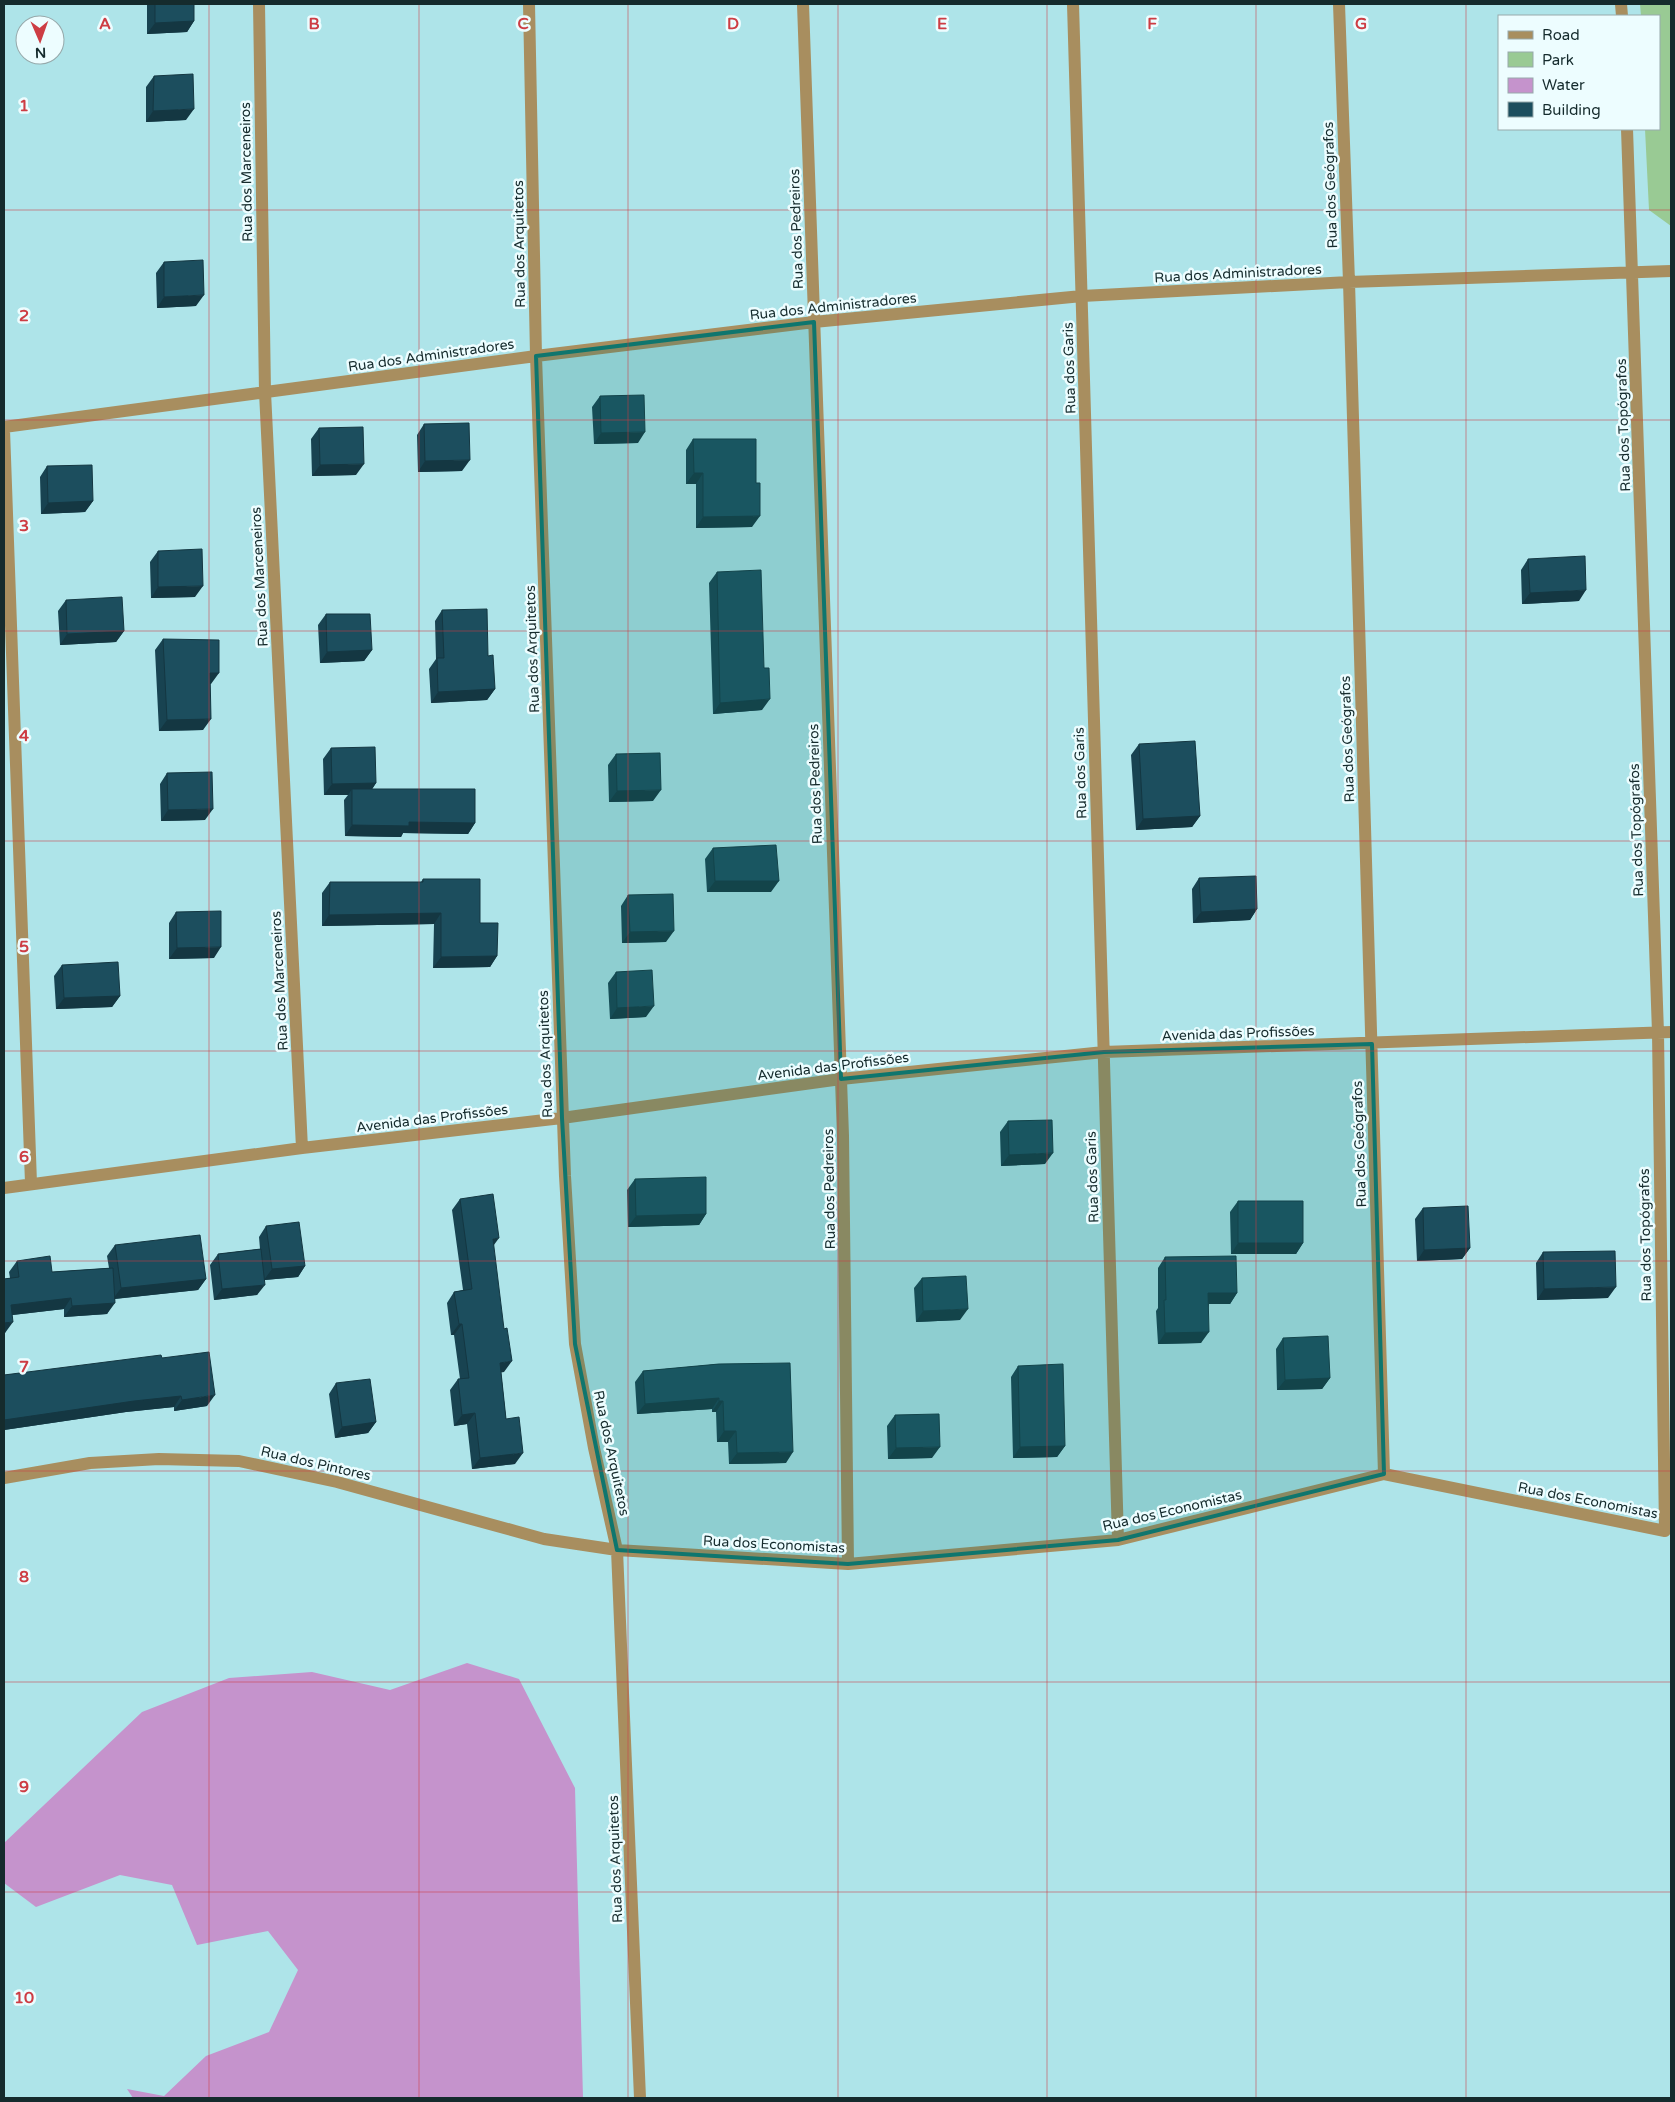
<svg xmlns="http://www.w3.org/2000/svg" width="1675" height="2102" viewBox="0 0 1675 2102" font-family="'Varela Round',sans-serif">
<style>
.green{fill:#99ca94}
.water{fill:#c593cc}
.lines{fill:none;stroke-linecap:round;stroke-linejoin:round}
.minor{stroke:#a88e5f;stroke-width:12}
.wall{fill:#184351}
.shaded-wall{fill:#143742}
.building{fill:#1c4e5e;stroke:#143742}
.marked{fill:#0f766e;fill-opacity:0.2;stroke:#0f766e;stroke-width:4;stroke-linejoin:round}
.grid{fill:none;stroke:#cd3d44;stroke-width:1;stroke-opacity:0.55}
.labels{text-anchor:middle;stroke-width:5;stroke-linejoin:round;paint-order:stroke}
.street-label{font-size:14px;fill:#152b2d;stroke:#edfdff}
.grid-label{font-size:16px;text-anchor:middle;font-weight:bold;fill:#cd3d44;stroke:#edfdff;stroke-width:5;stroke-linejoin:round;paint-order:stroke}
</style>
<rect width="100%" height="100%" fill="#aee4e9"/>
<path class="green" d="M 1640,4 L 1671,4 L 1671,226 L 1649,210 L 1645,129 L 1659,129 L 1659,16 L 1641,16 Z"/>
<path class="water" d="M 467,1663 L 519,1679 L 575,1788 L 583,2098 L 133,2098 L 127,2089 L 164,2096 L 206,2056 L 269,2032 L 298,1970 L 268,1931 L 197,1945 L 172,1885 L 120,1875 L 36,1907 L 4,1883 L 4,1843 L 142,1712 L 229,1678 L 312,1672 L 390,1690 Z"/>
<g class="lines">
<path class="minor" d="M 259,4 L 265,392 L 302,1148
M 529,4 L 536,356 L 565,1176 L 575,1344 L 594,1448 L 617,1550 L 640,2098
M 803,4 L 843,1136 L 848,1564
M 1073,4 L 1118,1540
M 1339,4 L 1349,282 L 1384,1474
M 1621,4 L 1622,16
M 4,427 L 536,356 L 814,322 L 1082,296 L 1349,282 L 1671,271
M 4,430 L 31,1183
M 4,1188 L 302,1148 L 562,1118 L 841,1079 L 1104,1052 L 1671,1032
M 4,1478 L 90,1463 L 159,1459 L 239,1461 L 337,1482 L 544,1539 L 617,1550 L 848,1564 L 1118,1540 L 1384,1474 L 1665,1531 L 1658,1033 L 1627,129"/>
</g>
<path class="wall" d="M 147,4 L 194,4 L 194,21 L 187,32 L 147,34 Z
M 154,76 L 186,120 L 146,122 L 146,87 Z
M 164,262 L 196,306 L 157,308 L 156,273 Z
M 600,396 L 638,443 L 594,444 L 592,407 Z
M 424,424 L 462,471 L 418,472 L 417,435 Z
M 319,428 L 356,475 L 312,476 L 311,439 Z
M 693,439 L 756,483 L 752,527 L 696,528 L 696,484 L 686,484 L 686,450 Z
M 47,466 L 93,501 L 85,512 L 41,514 L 40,477 Z
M 158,551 L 195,597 L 151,598 L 150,562 Z
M 1528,559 L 1579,601 L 1522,604 L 1521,570 Z
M 717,572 L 764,668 L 762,710 L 713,714 L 709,583 Z
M 66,600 L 124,631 L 116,642 L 60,645 L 58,611 Z
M 442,610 L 488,656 L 495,689 L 487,700 L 431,703 L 429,669 L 436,659 L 435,621 Z
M 326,614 L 372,650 L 364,661 L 320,663 L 318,625 Z
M 163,639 L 211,684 L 210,684 L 203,730 L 159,731 L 155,650 Z
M 1139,744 L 1200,816 L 1192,827 L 1136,830 L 1131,755 Z
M 331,748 L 376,783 L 372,789 L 475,823 L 468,834 L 403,833 L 401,837 L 345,836 L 344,800 L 348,795 L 324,795 L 323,759 Z
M 616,754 L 653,801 L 609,802 L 608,765 Z
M 167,773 L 205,820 L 161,821 L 160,784 Z
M 713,848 L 771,892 L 707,892 L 705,859 Z
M 1199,878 L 1257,909 L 1250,920 L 1193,923 L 1192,889 Z
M 423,879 L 480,923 L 497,956 L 490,967 L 433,968 L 434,924 L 322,926 L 322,893 L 330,882 L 421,882 Z
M 628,895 L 666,942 L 622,943 L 621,906 Z
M 176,912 L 214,958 L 169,959 L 169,923 Z
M 62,965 L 120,996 L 112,1007 L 56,1009 L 54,976 Z
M 616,972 L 646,1017 L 610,1019 L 608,983 Z
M 1008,1121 L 1045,1164 L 1001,1166 L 1000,1132 Z
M 635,1179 L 706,1214 L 699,1225 L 628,1227 L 627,1190 Z
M 460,1199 L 493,1246 L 504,1372 L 501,1372 L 506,1419 L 515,1464 L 472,1469 L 467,1424 L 454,1426 L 450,1390 L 458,1379 L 460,1379 L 454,1335 L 451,1335 L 447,1303 L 454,1292 L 463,1290 L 452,1210 Z
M 1238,1201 L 1303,1243 L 1296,1254 L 1231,1254 L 1230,1212 Z
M 1423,1208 L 1470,1248 L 1462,1259 L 1417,1261 L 1415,1219 Z
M 266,1226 L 305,1266 L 298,1277 L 265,1280 L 257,1295 L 214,1300 L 210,1265 L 218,1254 L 260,1249 L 259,1237 Z
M 115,1245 L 206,1279 L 198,1290 L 115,1299 L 107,1314 L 64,1317 L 64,1309 L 12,1315 L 5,1333 L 4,1333 L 4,1279 L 10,1278 L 9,1272 L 17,1261 L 52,1272 L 109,1268 L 107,1256 Z
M 1543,1252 L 1608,1298 L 1537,1300 L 1536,1263 Z
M 1165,1257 L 1237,1293 L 1230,1304 L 1209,1304 L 1201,1343 L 1158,1344 L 1156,1311 L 1158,1308 L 1158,1268 Z
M 922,1278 L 960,1320 L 916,1322 L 914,1288 Z
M 1283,1338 L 1330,1378 L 1322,1389 L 1277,1390 L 1276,1349 Z
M 162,1358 L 207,1406 L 174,1411 L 174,1407 L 126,1412 L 4,1430 L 4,1375 Z
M 719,1364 L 786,1463 L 729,1464 L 728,1442 L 717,1442 L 716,1412 L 712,1412 L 712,1409 L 637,1414 L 635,1382 L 643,1371 Z
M 1018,1366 L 1065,1446 L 1057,1457 L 1013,1458 L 1011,1377 Z
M 336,1383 L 376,1422 L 368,1433 L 335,1438 L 329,1394 Z
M 895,1415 L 932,1458 L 888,1459 L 887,1426 Z"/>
<path class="shaded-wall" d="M 194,21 L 187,32 L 147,34 L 155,23 Z
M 194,109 L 186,120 L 146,122 L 153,111 Z
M 204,295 L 196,306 L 157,308 L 164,297 Z
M 645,432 L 638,443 L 594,444 L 601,433 Z
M 470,460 L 462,471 L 418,472 L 425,461 Z
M 364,464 L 356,475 L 312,476 L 320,465 Z
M 694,473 L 703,473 L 696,484 L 686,484 Z
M 93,501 L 85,512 L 41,514 L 48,503 Z
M 760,516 L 752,527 L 696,528 L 703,517 Z
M 203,586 L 195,597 L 151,598 L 158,587 Z
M 1586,590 L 1579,601 L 1522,604 L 1530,593 Z
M 124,631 L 116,642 L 60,645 L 67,634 Z
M 372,650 L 364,661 L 320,663 L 327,652 Z
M 210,673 L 219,673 L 211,684 L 202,684 Z
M 495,689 L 487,700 L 431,703 L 438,692 Z
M 770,699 L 762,710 L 713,714 L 720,703 Z
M 211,719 L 203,730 L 159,731 L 167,720 Z
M 376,783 L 369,794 L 352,789 L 348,795 L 324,795 L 332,784 Z
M 661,790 L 653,801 L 609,802 L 617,791 Z
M 213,809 L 205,820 L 161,821 L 168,810 Z
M 1200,816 L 1192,827 L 1136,830 L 1143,819 Z
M 409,822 L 475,823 L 468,834 L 403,833 L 401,837 L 345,836 L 352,825 Z
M 715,881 L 779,881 L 771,892 L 707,892 Z
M 1257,909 L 1250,920 L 1193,923 L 1201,912 Z
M 441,913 L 434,924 L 322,926 L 329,915 Z
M 674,931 L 666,942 L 622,943 L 630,932 Z
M 221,947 L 214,958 L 169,959 L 177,948 Z
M 497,956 L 490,967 L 433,968 L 441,957 Z
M 120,996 L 112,1007 L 56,1009 L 64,998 Z
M 654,1006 L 646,1017 L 610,1019 L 617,1008 Z
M 1053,1153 L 1045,1164 L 1001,1166 L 1009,1155 Z
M 706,1214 L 699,1225 L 628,1227 L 636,1216 Z
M 499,1238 L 491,1249 L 493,1239 Z
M 1238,1243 L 1303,1243 L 1296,1254 L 1231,1254 Z
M 1470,1248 L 1462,1259 L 1417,1261 L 1424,1250 Z
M 305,1266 L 298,1277 L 264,1280 L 272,1269 Z
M 206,1279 L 198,1290 L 113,1299 L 121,1288 Z
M 265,1285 L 257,1295 L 214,1300 L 222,1289 Z
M 1616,1287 L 1608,1298 L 1537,1300 L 1544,1289 Z
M 1208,1293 L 1237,1293 L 1230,1304 L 1201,1304 Z
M 71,1298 L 64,1309 L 4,1316 L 11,1305 Z
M 115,1303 L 107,1314 L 64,1317 L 72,1306 Z
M 968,1309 L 960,1320 L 916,1322 L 923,1311 Z
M 13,1322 L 5,1333 L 4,1333 L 4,1323 Z
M 459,1324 L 462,1324 L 454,1335 L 451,1335 Z
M 1209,1332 L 1201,1343 L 1158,1344 L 1165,1333 Z
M 512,1361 L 504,1372 L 492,1374 L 500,1363 Z
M 1330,1378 L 1322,1389 L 1277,1390 L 1285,1380 Z
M 215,1395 L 207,1406 L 174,1411 L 182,1400 Z
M 181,1396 L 174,1407 L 126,1412 L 4,1430 L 4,1420 L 134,1401 Z
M 719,1398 L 712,1409 L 637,1414 L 645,1404 Z
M 719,1401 L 723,1401 L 716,1412 L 712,1412 Z
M 475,1413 L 467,1424 L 454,1426 L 462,1415 Z
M 376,1422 L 368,1433 L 335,1438 L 342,1427 Z
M 724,1431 L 736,1431 L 728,1442 L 717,1442 Z
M 1065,1446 L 1057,1457 L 1013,1458 L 1020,1447 Z
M 940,1447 L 932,1458 L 888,1459 L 896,1448 Z
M 793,1452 L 786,1463 L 729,1464 L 737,1453 Z
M 523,1453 L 515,1464 L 472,1469 L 480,1458 Z"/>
<path class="building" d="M 155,4 L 194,4 L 194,21 L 155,23 Z
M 193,74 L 194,109 L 153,111 L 154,76 Z
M 203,260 L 204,295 L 164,297 L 164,262 Z
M 644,395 L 645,432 L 601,433 L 600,396 Z
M 469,423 L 470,460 L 425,461 L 424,424 Z
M 363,427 L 364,464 L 320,465 L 319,428 Z
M 693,439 L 756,439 L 756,483 L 760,483 L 760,516 L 703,517 L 703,473 L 694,473 Z
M 92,465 L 93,501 L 48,503 L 47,466 Z
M 202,549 L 203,586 L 158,587 L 158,551 Z
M 1585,556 L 1586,590 L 1530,593 L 1528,559 Z
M 761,570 L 764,668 L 769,668 L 770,699 L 720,703 L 717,572 Z
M 122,597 L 124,631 L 67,634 L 66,600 Z
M 487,609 L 488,656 L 493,655 L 495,689 L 438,692 L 437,658 L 444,658 L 442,610 Z
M 326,614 L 370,614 L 372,650 L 327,652 Z
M 163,639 L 219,640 L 219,673 L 210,673 L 211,719 L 167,720 Z
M 1195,741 L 1200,816 L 1143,819 L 1139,744 Z
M 375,747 L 376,783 L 332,784 L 331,748 Z
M 660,753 L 661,790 L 617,791 L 616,754 Z
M 212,772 L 213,809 L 168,810 L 167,773 Z
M 352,789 L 475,789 L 475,823 L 409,822 L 409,826 L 352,825 Z
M 776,845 L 779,881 L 715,881 L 713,848 Z
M 1256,876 L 1257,909 L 1201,912 L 1199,878 Z
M 423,879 L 480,879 L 480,923 L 498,923 L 497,956 L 441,957 L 441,913 L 329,915 L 330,882 L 423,882 Z
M 673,894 L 674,931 L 630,932 L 628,895 Z
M 221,911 L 221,947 L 177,948 L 176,912 Z
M 118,962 L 120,996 L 64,998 L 62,965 Z
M 652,970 L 654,1006 L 617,1008 L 616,972 Z
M 1052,1120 L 1053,1153 L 1009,1155 L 1008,1121 Z
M 706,1177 L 706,1214 L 636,1216 L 635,1179 Z
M 493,1194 L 499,1238 L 493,1239 L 504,1329 L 507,1328 L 512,1361 L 500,1363 L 506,1419 L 519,1417 L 523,1453 L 480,1458 L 475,1413 L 462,1415 L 458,1379 L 469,1378 L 462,1324 L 459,1324 L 454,1292 L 472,1289 L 460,1199 Z
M 1238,1201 L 1303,1201 L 1303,1243 L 1238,1243 Z
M 1468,1206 L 1470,1248 L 1424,1250 L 1423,1208 Z
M 299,1222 L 305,1266 L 272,1269 L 266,1226 Z
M 200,1235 L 206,1279 L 121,1288 L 115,1245 Z
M 261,1249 L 265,1285 L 222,1289 L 218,1254 Z
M 1615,1251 L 1616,1287 L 1544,1289 L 1543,1252 Z
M 50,1256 L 52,1272 L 113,1268 L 115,1303 L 72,1306 L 71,1298 L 11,1305 L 13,1322 L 4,1323 L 4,1279 L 19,1277 L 17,1261 Z
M 1236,1256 L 1237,1293 L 1208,1293 L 1209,1332 L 1165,1333 L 1164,1300 L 1166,1300 L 1165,1257 Z
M 966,1276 L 968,1309 L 923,1311 L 922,1278 Z
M 1328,1336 L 1330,1378 L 1285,1380 L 1283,1338 Z
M 209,1352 L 215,1395 L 182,1400 L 181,1396 L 134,1401 L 4,1420 L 4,1375 L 161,1355 L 162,1358 Z
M 790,1363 L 793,1452 L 737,1453 L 736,1431 L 724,1431 L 723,1401 L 719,1401 L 719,1398 L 645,1404 L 643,1371 L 719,1364 Z
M 1063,1364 L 1065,1446 L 1020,1447 L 1018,1366 Z
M 370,1379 L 376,1422 L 342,1427 L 336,1383 Z
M 939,1414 L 940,1447 L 896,1448 L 895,1415 Z"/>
<path class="marked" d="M 814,322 L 841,1079 L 1104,1052 L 1372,1044 L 1384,1474 L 1118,1540 L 848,1564 L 617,1550 L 575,1344 L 562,1118 L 536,356 Z"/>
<path class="grid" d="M 209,4 L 209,2098M 419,4 L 419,2098M 628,4 L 628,2098M 838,4 L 838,2098M 1047,4 L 1047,2098M 1256,4 L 1256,2098M 1466,4 L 1466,2098M 4,210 L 1671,210M 4,420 L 1671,420M 4,631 L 1671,631M 4,841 L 1671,841M 4,1051 L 1671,1051M 4,1261 L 1671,1261M 4,1471 L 1671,1471M 4,1682 L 1671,1682M 4,1892 L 1671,1892"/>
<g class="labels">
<g class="street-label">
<text transform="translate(246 172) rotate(-91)" y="5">Rua dos Marceneiros</text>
<text transform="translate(1330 185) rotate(-92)" y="5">Rua dos Geógrafos</text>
<text transform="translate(796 229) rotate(-92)" y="5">Rua dos Pedreiros</text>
<text transform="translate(519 244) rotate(-91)" y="5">Rua dos Arquitetos</text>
<text transform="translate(1238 273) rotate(-3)" y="5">Rua dos Administradores</text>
<text transform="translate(833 306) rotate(-6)" y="5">Rua dos Administradores</text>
<text transform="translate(431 355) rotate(-8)" y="5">Rua dos Administradores</text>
<text transform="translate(1069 368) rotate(-92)" y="5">Rua dos Garis</text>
<text transform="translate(1623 425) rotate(-92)" y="5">Rua dos Topógrafos</text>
<text transform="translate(259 577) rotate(-93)" y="5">Rua dos Marceneiros</text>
<text transform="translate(532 649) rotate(-92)" y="5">Rua dos Arquitetos</text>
<text transform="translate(1347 739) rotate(-92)" y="5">Rua dos Geógrafos</text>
<text transform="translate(1080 773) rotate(-92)" y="5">Rua dos Garis</text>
<text transform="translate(815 784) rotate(-92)" y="5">Rua dos Pedreiros</text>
<text transform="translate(1636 830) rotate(-92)" y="5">Rua dos Topógrafos</text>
<text transform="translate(279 981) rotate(-93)" y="5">Rua dos Marceneiros</text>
<text transform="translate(1238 1033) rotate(-2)" y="5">Avenida das Profissões</text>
<text transform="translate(545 1054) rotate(-92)" y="5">Rua dos Arquitetos</text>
<text transform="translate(833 1066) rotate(-7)" y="5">Avenida das Profissões</text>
<text transform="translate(432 1118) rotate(-7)" y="5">Avenida das Profissões</text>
<text transform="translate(1359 1144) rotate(-92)" y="5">Rua dos Geógrafos</text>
<text transform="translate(1092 1177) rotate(-92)" y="5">Rua dos Garis</text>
<text transform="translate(829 1189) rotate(-91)" y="5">Rua dos Pedreiros</text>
<text transform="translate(1645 1235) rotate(-91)" y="5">Rua dos Topógrafos</text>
<text transform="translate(612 1453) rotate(78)" y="5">Rua dos Arquitetos</text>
<text transform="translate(316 1463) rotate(13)" y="5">Rua dos Pintores</text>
<text transform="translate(1588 1500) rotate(11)" y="5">Rua dos Economistas</text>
<text transform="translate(1172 1510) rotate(-13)" y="5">Rua dos Economistas</text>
<text transform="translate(774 1544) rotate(3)" y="5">Rua dos Economistas</text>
<text transform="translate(615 1859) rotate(-92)" y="5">Rua dos Arquitetos</text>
</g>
</g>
<g class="grid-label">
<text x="105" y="29">A</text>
<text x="314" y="29">B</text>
<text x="523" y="29">C</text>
<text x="733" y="29">D</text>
<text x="942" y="29">E</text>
<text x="1152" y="29">F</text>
<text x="1361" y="29">G</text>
<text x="24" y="111">1</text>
<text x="24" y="321">2</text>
<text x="24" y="531">3</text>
<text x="24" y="741">4</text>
<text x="24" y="952">5</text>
<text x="24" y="1162">6</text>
<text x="24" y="1372">7</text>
<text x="24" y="1582">8</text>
<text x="24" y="1792">9</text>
<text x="24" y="2003">10</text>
</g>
<rect width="1675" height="2102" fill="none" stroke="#152b2d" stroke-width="10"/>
<rect x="1498" y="15" width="162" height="115" fill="#edfdff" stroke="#97a9ab"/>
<rect x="1508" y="31" width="25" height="8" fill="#a88e5f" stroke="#97a9ab"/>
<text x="1542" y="40" font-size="15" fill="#152b2d">Road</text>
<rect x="1508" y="52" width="25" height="15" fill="#99ca94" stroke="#97a9ab"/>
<text x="1542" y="65" font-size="15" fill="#152b2d">Park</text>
<rect x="1508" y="78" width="25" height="15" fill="#c593cc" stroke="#97a9ab"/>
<text x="1542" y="90" font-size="15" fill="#152b2d">Water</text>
<rect x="1508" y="102" width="25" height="15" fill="#1c4e5e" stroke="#97a9ab"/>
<text x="1542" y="115" font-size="15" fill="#152b2d">Building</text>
<g transform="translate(40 40) rotate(178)"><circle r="24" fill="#edfdff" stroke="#97a9ab"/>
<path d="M0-4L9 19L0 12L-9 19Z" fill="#cd3d44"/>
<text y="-8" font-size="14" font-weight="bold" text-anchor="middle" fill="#152b2d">N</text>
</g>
</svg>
